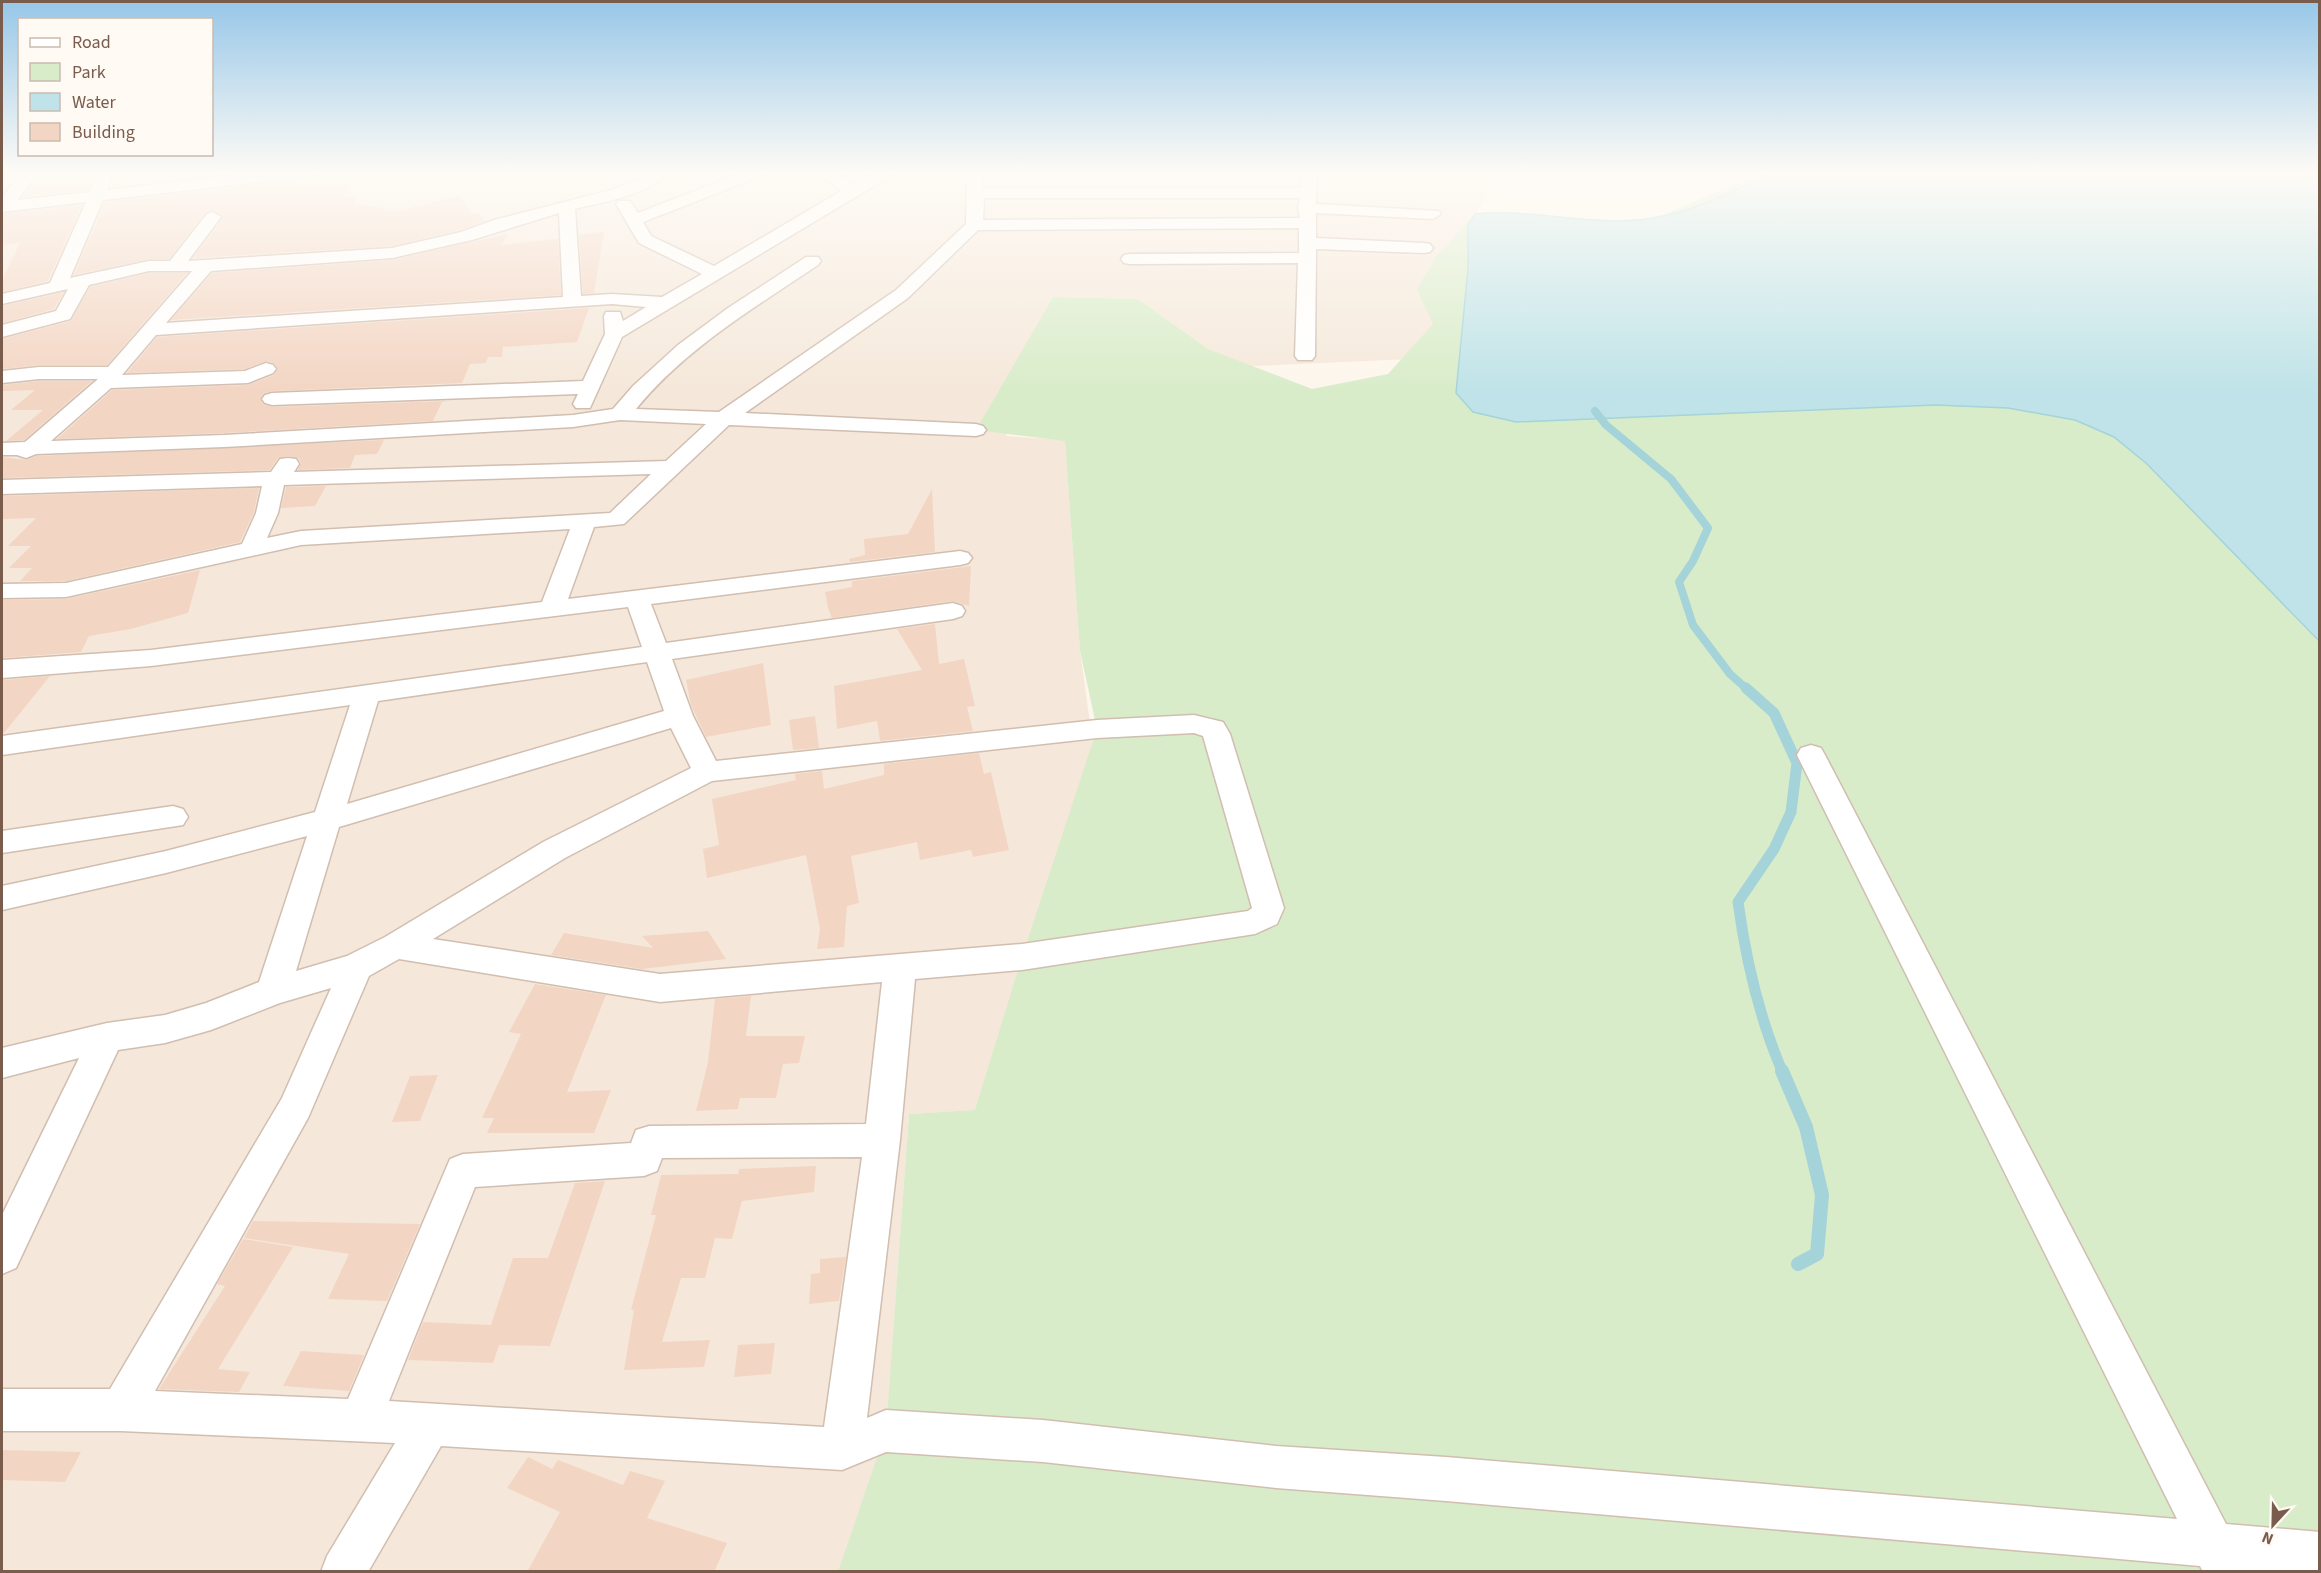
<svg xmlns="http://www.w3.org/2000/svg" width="2321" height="1573" viewBox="0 0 2321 1573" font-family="'Source Sans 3',sans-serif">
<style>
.residential{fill:#f5e8da}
.green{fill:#d8ecc9}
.water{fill:#bfe3e8;stroke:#a5d3da;stroke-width:1.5}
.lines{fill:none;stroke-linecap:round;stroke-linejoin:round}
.stream-far2{stroke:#a5d3da;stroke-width:8}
.stream-far1{stroke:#a5d3da;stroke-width:11}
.stream{stroke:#a5d3da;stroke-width:14}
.building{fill:#f3d5c3}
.street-casing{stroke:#d1beb0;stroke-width:3}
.street{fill:#fff;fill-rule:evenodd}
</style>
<rect width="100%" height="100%" fill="#fdf6ec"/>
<path class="residential" d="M 2,171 L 1503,171 L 1468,225 L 1468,269 L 1411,359 L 1233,367 L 1138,299 L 1053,297 L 1006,436 L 1065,440 L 1080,651 L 1121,944 L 1036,1107 L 909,1114 L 881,1508 L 857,1571 L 2,1572 Z"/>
<path class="green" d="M 1806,171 L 2319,171 L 2319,1571 L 838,1572 L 886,1431 L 909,1114 L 975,1110 L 1022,957 L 1097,729 L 1080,651 L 1065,441 L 976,430 L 1053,297 L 1138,299 L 1208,349 L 1312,389 L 1388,374 L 1433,324 L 1417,289 L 1436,257 L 1475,214 L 1500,212 L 1622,221 L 1656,218 L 1741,181 Z"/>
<path class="water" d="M 1773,171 L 2319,171 L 2319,641 L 2147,464 L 2114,437 L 2075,420 L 2008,408 L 1936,405 L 1516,422 L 1473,412 L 1456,393 L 1468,269 L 1468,225 L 1475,214 C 1524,209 1573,222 1622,221 C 1676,220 1726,196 1773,171 Z"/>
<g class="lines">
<path class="stream-far2" d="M 1595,411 L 1606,425 L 1671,479 L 1708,528 L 1693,561 L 1679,582 L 1693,625 L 1730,674 L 1748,690"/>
<path class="stream-far1" d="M 1746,688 L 1774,713 L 1797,763 L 1791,812 L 1774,849 L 1738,902 C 1746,961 1759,1018 1783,1073"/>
<path class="stream" d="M 1782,1071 L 1806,1127 L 1822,1195 L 1817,1254 L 1798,1264"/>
</g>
<path class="building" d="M 2,171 L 20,171 L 2,195 Z
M 41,171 L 95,171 L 88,190 L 22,197 Z
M 116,171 L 247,171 L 110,187 Z
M 323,171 L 365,171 L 342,197 L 357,196 L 353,203 L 396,211 L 459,196 L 472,213 L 478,212 L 485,221 L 460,230 L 392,246 L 193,258 L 223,218 L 222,215 L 212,210 L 205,213 L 169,259 L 149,259 L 74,275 L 105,202 L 314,178 Z
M 82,205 L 48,281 L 2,292 L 2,280 L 20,243 L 2,245 L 2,214 Z
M 604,232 L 594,293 L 583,294 L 579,235 Z
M 507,234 L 502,245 L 558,239 L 561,295 L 171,320 L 212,273 L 392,260 Z
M 149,273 L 187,273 L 107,365 L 39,365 L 2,369 L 2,339 L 71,321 L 90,287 Z
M 64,292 L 54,309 L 2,323 L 2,306 Z
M 589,308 L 577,342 L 503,347 L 502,357 L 488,357 L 486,363 L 470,364 L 462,383 L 272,391 L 264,393 L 260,399 L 264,405 L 272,407 L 447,401 L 442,402 L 433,421 L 224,433 L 57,439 L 112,390 L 248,385 L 274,375 L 278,369 L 275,364 L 267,361 L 245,369 L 127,373 L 157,337 Z
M 39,381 L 92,381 L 24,440 L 6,441 L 43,410 L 11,410 L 35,390 L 2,391 L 2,385 Z
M 384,440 L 377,454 L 355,455 L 350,468 L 298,470 L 301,463 L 298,458 L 288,456 L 278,458 L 270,470 L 2,478 L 2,457 L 27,460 L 36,456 Z
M 326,486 L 315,506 L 281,508 L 286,487 Z
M 259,488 L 254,512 L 240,542 L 66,581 L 20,581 L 32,568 L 9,568 L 31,546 L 8,546 L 36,518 L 2,519 L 2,496 Z
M 932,489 L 935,552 L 850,562 L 849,559 L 865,555 L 864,539 L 908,534 Z
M 971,566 L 969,606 L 953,601 L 832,618 L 828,608 L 825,592 L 852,587 L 852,581 Z
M 200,570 L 188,613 L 131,629 L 89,636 L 81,652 L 2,658 L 2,600 L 66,599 Z
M 935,624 L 939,664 L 964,659 L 975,706 L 967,707 L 973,731 L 880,741 L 877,721 L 837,729 L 834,686 L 922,670 L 897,629 Z
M 763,663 L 771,725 L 706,737 L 691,705 L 686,680 Z
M 50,676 L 4,733 L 2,734 L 2,680 Z
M 815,716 L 819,748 L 793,750 L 789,720 Z
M 979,753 L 984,774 L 991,772 L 1009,850 L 973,857 L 971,850 L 920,860 L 917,842 L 851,856 L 859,903 L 847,906 L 844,947 L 817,949 L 820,929 L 806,855 L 707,878 L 703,849 L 719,845 L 712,799 L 796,780 L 795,774 L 822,771 L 824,789 L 884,775 L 884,764 Z
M 708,931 L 726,959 L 642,969 L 551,955 L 564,933 L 653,948 L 642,936 Z
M 535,984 L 606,995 L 567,1092 L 611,1090 L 594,1133 L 487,1133 L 494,1118 L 482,1118 L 521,1034 L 509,1032 Z
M 751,996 L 746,1036 L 805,1036 L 799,1063 L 783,1064 L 776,1098 L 740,1098 L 738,1109 L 696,1111 L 708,1062 L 715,999 Z
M 438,1075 L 420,1121 L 392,1122 L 410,1076 Z
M 816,1166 L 814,1192 L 742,1201 L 732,1239 L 715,1238 L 705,1278 L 681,1278 L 662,1342 L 710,1340 L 704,1367 L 624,1370 L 634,1310 L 631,1310 L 656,1215 L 651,1215 L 661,1175 L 738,1174 L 739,1169 Z
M 605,1181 L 550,1346 L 499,1345 L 493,1363 L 408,1360 L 423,1322 L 491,1325 L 513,1258 L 548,1258 L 575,1183 Z
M 253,1221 L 420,1224 L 387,1301 L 328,1299 L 349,1254 L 244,1238 Z
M 243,1239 L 293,1247 L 218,1369 L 250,1372 L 239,1392 L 159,1389 L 225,1286 L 217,1284 Z
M 846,1257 L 839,1301 L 809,1304 L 811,1274 L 820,1273 L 820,1259 Z
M 775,1343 L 771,1374 L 734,1377 L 738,1345 Z
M 301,1351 L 364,1355 L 349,1391 L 283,1386 Z
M 2,1450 L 81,1452 L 65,1482 L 2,1480 Z
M 528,1457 L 552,1469 L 558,1460 L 623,1485 L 630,1471 L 665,1481 L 647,1518 L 727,1543 L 714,1572 L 527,1572 L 560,1512 L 507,1488 Z"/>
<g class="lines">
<defs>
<path id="street" d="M 23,171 L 39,171 L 17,200 L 90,192 L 98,171 L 114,171 L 107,190 L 270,171 L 321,171 L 314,176 L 103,200 L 70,278 L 149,261 L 170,261 L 207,214 L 213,212 L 221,217 L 188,261 L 392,248 L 461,232 L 494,220 L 611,190 L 640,179 L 650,171 L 668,171 C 648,196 605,201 575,209 L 581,296 L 612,294 L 662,297 L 702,274 L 639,243 L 616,204 L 618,201 L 630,201 L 638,213 L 746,171 L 768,171 L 766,174 L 643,222 L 651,236 L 714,266 L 841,191 L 817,171 L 835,171 L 853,184 L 879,171 L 899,171 L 622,337 L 590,408 L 576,408 L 573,404 L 578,394 L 272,405 L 265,403 L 262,399 L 265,395 L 272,393 L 583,381 L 605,334 L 604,316 L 606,312 L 620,312 L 623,321 L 646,307 L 612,304 L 156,335 L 122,375 L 245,371 L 266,363 L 273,365 L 276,369 L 273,373 L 248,383 L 111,388 L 51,441 L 224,435 L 573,415 L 613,409 L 633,386 L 678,345 L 728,308 L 806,257 L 818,257 L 821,261 L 818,265 C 754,308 686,348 636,409 L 719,412 L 896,290 L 966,224 L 967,171 L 983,171 L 983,188 L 1301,188 L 1301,171 L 1317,171 L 1316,204 L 1439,211 L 1441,214 L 1433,219 L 1316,213 L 1316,238 L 1424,243 L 1430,244 L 1433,248 L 1430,252 L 1424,253 L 1316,249 L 1315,356 L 1312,360 L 1298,360 L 1295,356 L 1298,263 L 1130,264 L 1124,263 L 1121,259 L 1124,255 L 1130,254 L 1299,253 L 1299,228 L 978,230 L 908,298 L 745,413 L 976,424 L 983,426 L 986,430 L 983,434 L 976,436 L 729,425 L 624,524 L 594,527 L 568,599 L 960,551 L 968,553 L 972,558 L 968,563 L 960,565 L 651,604 L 666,643 L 953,603 L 962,606 L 965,611 L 962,616 L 953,619 L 672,659 L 693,716 L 716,761 L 1097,720 L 1194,715 L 1223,722 L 1230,734 L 1284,908 L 1277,924 L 1255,934 L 1022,970 L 915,979 L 900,1140 L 867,1418 L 886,1410 L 1043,1420 L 1276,1446 L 1446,1457 L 2177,1519 L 1797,755 L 1801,748 L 1811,745 L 1821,748 L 1825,755 L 2226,1524 L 2320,1532 L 2320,1572 L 2203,1572 L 2200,1566 L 1446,1501 L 1276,1488 L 1043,1462 L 886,1452 L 842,1470 L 441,1446 L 368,1572 L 321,1572 L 327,1556 L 395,1443 L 121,1431 L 2,1431 L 2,1389 L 110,1389 L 282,1098 L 331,988 L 280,1003 L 211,1030 L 165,1043 L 118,1050 L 16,1268 L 2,1274 L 2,1215 L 79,1058 L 2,1078 L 2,1048 L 107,1023 L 165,1015 L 206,1003 L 259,982 L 307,836 L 166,873 L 2,910 L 2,886 L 166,851 L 315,812 L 350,705 L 2,755 L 2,736 L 642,647 L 628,607 L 151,666 L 2,678 L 2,660 L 151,650 L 542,602 L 570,529 L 301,545 L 66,597 L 2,598 L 2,584 L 66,583 L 242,544 L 256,513 L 262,486 L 2,494 L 2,480 L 271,472 L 280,459 L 288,458 L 296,459 L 299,464 L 294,472 L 666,461 L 706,424 L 620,420 L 573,427 L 224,447 L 36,454 L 26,458 L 17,455 L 2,455 L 2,443 L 25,442 L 98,379 L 39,379 L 2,383 L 2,371 L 39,367 L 108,367 L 192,271 L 149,271 L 89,285 L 70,319 L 2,337 L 2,325 L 56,311 L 68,289 L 2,304 L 2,294 L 50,283 L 86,202 L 2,212 L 2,198 ZM 984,198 L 1300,198 L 1298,208 L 1300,218 L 983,220 ZM 559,213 L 563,297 L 166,323 L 211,271 L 392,258 L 472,240 ZM 651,474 L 610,513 L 301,531 L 267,538 L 278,513 L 284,485 ZM 647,662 L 664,711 L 347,804 L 378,701 ZM 671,728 L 691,768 L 543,842 L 385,937 L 347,956 L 296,971 L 339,827 ZM 1194,733 L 1203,736 L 1252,908 L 1248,911 L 1022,944 L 660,974 L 433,939 L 565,858 L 712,781 L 1097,738 ZM 399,959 L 660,1002 L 882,982 L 866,1124 L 649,1126 L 636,1130 L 631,1143 L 463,1154 L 450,1159 L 348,1399 L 155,1391 L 308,1118 L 369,976 ZM 862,1157 L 824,1427 L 389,1401 L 475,1187 L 644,1176 L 657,1171 L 662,1158 Z
M 173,806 L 183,809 L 188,817 L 183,825 L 2,853 L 2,831 Z"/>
</defs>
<use href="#street" class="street-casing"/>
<use href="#street" class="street"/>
</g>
<linearGradient id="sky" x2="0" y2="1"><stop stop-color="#97c7e8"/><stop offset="0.44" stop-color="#fefbf6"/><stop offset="1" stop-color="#fefbf6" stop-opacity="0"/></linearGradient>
<rect width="2321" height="392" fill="url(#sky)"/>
<rect width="2321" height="1573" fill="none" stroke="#7a5c4d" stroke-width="6"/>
<rect x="18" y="18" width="195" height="138" fill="#fffaf3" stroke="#cabbb1" stroke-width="1.5"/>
<rect x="30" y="38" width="30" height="9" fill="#ffffff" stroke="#cabbb1" stroke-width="1.5"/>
<text x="72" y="48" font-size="18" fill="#7a5c4d">Road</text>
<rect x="30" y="63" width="30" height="18" fill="#d8ecc9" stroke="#cabbb1" stroke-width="1.5"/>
<text x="72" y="78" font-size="18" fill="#7a5c4d">Park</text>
<rect x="30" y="93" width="30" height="18" fill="#bfe3e8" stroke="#cabbb1" stroke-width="1.5"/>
<text x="72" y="108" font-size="18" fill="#7a5c4d">Water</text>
<rect x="30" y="123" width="30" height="18" fill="#f3d5c3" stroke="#cabbb1" stroke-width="1.5"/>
<text x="72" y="138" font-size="18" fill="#7a5c4d">Building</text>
<g transform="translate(2273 1525) rotate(202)" stroke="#fffaf3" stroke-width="4.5" paint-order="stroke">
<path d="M0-4.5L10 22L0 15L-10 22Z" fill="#7a5c4d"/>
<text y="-9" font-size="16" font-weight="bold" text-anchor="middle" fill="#7a5c4d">N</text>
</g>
</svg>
